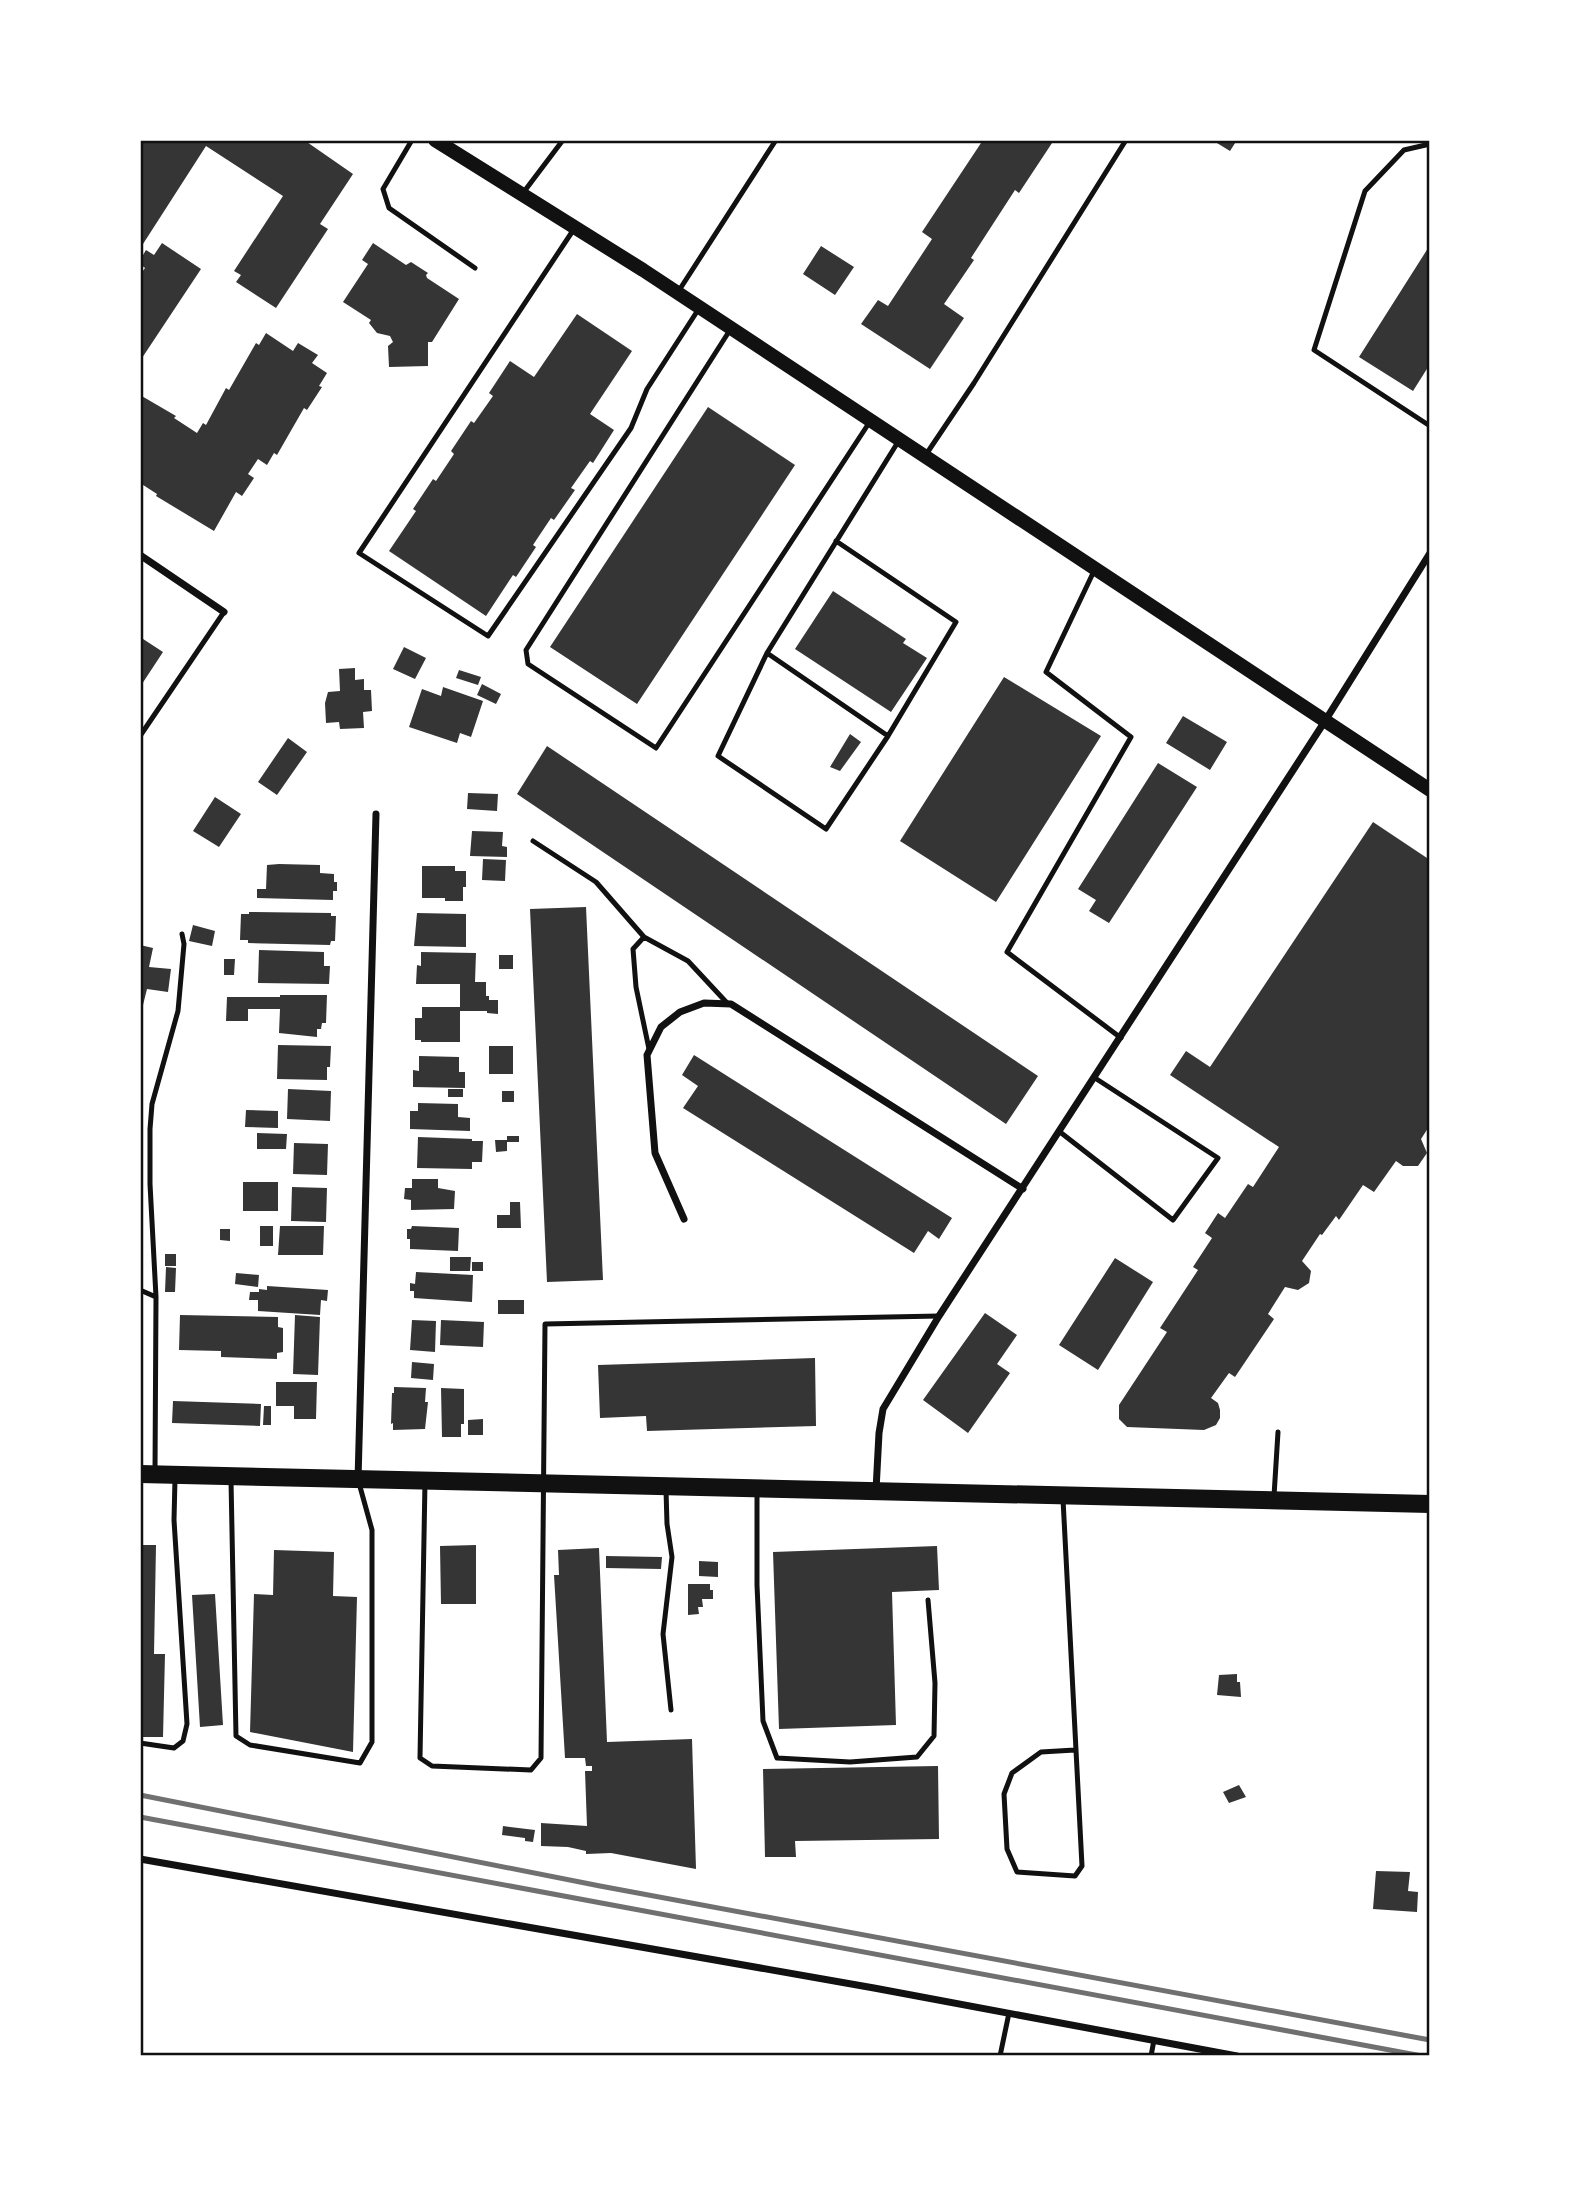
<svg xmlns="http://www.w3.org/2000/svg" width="1570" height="2196" viewBox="0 0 1570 2196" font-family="Overpass,sans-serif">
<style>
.building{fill:#353535}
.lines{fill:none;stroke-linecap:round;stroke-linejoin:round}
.service{stroke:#111;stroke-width:5}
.minor{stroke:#111;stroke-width:7}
.secondary{stroke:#111;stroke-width:14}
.primary{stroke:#111;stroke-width:18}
.rail{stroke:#707070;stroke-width:5}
.neatline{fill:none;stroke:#111;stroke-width:2.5}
</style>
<rect width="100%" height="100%" fill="#fff"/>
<path class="building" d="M 142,140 L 304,140 L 353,174 L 320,224 L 328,229 L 276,308 L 236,282 L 241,275 L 234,271 L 283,196 L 206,146 L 143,244 L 140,242 L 140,144 Z
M 983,140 L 1054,140 L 1019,193 L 1015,190 L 971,258 L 974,260 L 944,304 L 964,318 L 930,369 L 861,324 L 878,300 L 888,306 L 932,239 L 922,232 Z
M 1212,140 L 1237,140 L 1230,151 Z
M 162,243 L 201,269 L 140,361 L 140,275 L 145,268 L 140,264 L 140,260 L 146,250 L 154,255 Z
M 373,243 L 406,265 L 411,262 L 428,273 L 426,275 L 427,278 L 459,299 L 432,342 L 428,342 L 428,366 L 389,367 L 388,346 L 393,342 L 390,336 L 377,333 L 369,323 L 371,320 L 343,302 L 368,264 L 362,260 Z
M 1430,245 L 1430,364 L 1413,391 L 1359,357 Z
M 821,246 L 854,267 L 835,295 L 803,274 Z
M 577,314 L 632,351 L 590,414 L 614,430 L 593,463 L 590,461 L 571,488 L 575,490 L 554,520 L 551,518 L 533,545 L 536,547 L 516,577 L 513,575 L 486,616 L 389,551 L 416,511 L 413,509 L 433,479 L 436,481 L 454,454 L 451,451 L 471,421 L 474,423 L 493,396 L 489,393 L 510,361 L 534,377 Z
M 266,333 L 293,351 L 298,343 L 318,355 L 312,363 L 327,373 L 319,386 L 322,387 L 307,410 L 304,408 L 277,455 L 274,453 L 267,465 L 258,459 L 248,474 L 254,478 L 242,496 L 236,492 L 214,531 L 156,496 L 157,494 L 140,483 L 140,395 L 176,416 L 174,418 L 197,433 L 203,423 L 206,425 L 226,388 L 229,390 L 256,343 L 259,345 Z
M 708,407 L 795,465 L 637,704 L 550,647 Z
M 833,591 L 906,639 L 903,643 L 927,658 L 891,712 L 795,649 Z
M 140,637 L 163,652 L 140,687 Z
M 404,647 L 426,658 L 415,679 L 393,669 Z
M 355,668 L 355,680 L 364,679 L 364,690 L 371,690 L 372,711 L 363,712 L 364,728 L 340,729 L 339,722 L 326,723 L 325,703 L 328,692 L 340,691 L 339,669 Z
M 459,670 L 481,677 L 478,685 L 456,678 Z
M 1004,677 L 1101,736 L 996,902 L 900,841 Z
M 482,684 L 501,694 L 496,704 L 477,695 Z
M 443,687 L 483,701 L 471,737 L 460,733 L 457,743 L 409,727 L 422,689 L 441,696 Z
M 1183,716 L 1227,742 L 1210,770 L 1166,743 Z
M 850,734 L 861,742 L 840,771 L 830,767 Z
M 288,738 L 307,752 L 277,795 L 258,782 Z
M 547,746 L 1038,1076 L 1006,1124 L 517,794 Z
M 1158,763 L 1197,787 L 1109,923 L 1089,911 L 1096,900 L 1078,889 Z
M 468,793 L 498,794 L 497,811 L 467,809 Z
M 215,797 L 241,814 L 219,847 L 193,831 Z
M 1373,822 L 1430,860 L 1430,1125 L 1421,1139 L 1427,1153 L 1418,1166 L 1403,1166 L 1396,1161 L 1374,1192 L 1363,1185 L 1339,1220 L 1336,1216 L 1322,1235 L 1320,1234 L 1302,1261 L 1311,1271 L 1309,1283 L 1298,1290 L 1285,1287 L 1268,1314 L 1274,1319 L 1235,1377 L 1229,1373 L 1211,1398 L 1218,1403 L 1220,1410 L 1220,1418 L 1216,1425 L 1204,1430 L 1127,1427 L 1119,1419 L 1119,1405 L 1167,1332 L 1160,1328 L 1198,1270 L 1193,1267 L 1212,1238 L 1205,1233 L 1218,1213 L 1225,1218 L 1248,1184 L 1253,1187 L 1279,1147 L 1170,1075 L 1186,1051 L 1210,1067 Z
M 472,831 L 503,832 L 502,846 L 507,847 L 507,857 L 470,856 Z
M 483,859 L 506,860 L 505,881 L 482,880 Z
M 279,864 L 320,865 L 320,873 L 334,874 L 334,882 L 337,882 L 337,891 L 333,891 L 333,900 L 257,898 L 257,889 L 266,889 L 267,865 Z
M 422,866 L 455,866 L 455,871 L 466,871 L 466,887 L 463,887 L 463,901 L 445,901 L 445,898 L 422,898 Z
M 586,907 L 603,1280 L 547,1282 L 530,909 Z
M 249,912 L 331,913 L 331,916 L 336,916 L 335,941 L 331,941 L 330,945 L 248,943 L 248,940 L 240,940 L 241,914 L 249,914 Z
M 417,913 L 466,914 L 466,947 L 414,946 Z
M 193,925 L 215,931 L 212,946 L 189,941 Z
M 140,945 L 153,948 L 149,967 L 171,969 L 168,992 L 147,989 L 141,1013 Z
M 259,950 L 324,952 L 324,966 L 330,966 L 329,984 L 258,983 Z
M 421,952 L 476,953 L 475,982 L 486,982 L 486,996 L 489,996 L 489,1000 L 498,1000 L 498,1014 L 487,1013 L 487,1011 L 460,1011 L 460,1042 L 421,1042 L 421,1040 L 415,1040 L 415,1018 L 422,1018 L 422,1007 L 460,1007 L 460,984 L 416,984 L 417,965 L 421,966 Z
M 499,955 L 513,955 L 513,969 L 499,969 Z
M 224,959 L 235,959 L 234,975 L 224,975 Z
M 280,995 L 327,995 L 326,1023 L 322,1023 L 321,1029 L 317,1029 L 317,1037 L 279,1033 L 280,1009 L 248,1009 L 248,1021 L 226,1021 L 227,997 L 280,997 Z
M 278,1045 L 331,1046 L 330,1067 L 327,1067 L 327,1080 L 277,1079 Z
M 489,1046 L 513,1046 L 513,1074 L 489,1074 Z
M 694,1055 L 952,1218 L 939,1239 L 928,1231 L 914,1253 L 683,1108 L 698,1086 L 682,1075 Z
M 419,1056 L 459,1057 L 459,1072 L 465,1072 L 465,1088 L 413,1087 L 413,1070 L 419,1071 Z
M 288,1089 L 331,1091 L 330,1121 L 287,1119 Z
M 448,1089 L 463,1089 L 463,1097 L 448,1097 Z
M 502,1091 L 514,1091 L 514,1102 L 502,1102 Z
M 418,1103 L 458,1104 L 458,1117 L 470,1118 L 470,1131 L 410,1129 L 410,1111 L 418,1111 Z
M 246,1110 L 278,1111 L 278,1128 L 245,1127 Z
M 257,1133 L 287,1134 L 286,1149 L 257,1149 Z
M 507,1136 L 519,1136 L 519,1142 L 507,1142 L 507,1151 L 496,1152 L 495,1140 L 507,1140 Z
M 418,1137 L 472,1139 L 472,1141 L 483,1141 L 482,1162 L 472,1162 L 472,1169 L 417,1168 Z
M 294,1143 L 328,1144 L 327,1175 L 293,1174 Z
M 412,1179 L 438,1179 L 438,1188 L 455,1191 L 454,1209 L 411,1210 L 411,1200 L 404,1199 L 405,1188 L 412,1188 Z
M 243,1182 L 278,1182 L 278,1211 L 243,1211 Z
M 292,1187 L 327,1188 L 326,1222 L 291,1221 Z
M 510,1202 L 520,1202 L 521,1228 L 497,1228 L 497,1215 L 510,1215 Z
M 260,1226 L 273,1226 L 273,1246 L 260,1246 Z
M 280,1226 L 324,1226 L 323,1255 L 278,1255 Z
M 412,1226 L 459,1228 L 458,1251 L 410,1249 L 410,1239 L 407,1239 L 407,1229 L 411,1229 Z
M 220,1229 L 230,1229 L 230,1241 L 220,1240 Z
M 165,1254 L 176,1254 L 176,1266 L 165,1266 Z
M 450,1257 L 471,1257 L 470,1271 L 450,1271 Z
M 1115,1258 L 1153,1282 L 1098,1370 L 1059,1345 Z
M 472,1262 L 483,1262 L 483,1271 L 472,1271 Z
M 166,1267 L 176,1268 L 175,1292 L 165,1292 Z
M 416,1272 L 473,1275 L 472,1302 L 414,1298 L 414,1291 L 410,1291 L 410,1283 L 415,1284 Z
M 236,1273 L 259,1275 L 258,1287 L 235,1284 Z
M 267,1286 L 328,1290 L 327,1301 L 321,1300 L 320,1315 L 258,1311 L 258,1300 L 249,1300 L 250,1292 L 259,1292 L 259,1289 L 267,1290 Z
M 498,1300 L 524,1300 L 524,1314 L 498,1314 Z
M 985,1313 L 1017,1335 L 997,1364 L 1010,1373 L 968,1433 L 923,1400 Z
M 180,1315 L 278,1317 L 278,1327 L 283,1328 L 283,1352 L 277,1353 L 277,1359 L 221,1357 L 221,1351 L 179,1350 Z
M 295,1315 L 320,1317 L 318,1375 L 293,1374 Z
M 412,1320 L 436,1321 L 435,1352 L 410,1350 Z
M 441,1320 L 484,1322 L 483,1347 L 440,1345 Z
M 815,1358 L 816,1426 L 647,1431 L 646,1416 L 600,1418 L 598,1365 Z
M 412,1362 L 434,1364 L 433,1380 L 411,1378 Z
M 276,1382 L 317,1382 L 316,1419 L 294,1419 L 294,1406 L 276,1406 Z
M 394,1387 L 426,1388 L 425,1402 L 428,1402 L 425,1429 L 393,1430 L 393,1423 L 391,1424 L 392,1393 L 394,1393 Z
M 441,1388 L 464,1389 L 464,1424 L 461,1424 L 461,1437 L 442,1437 Z
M 173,1401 L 261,1404 L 260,1426 L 172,1423 Z
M 264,1406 L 271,1406 L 271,1425 L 263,1425 Z
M 483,1419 L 483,1435 L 468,1435 L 468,1420 Z
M 140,1545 L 156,1545 L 154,1654 L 165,1654 L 163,1737 L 140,1737 Z
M 476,1545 L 476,1604 L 441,1604 L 440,1546 Z
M 937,1546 L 939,1590 L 892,1592 L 896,1725 L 779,1729 L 773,1552 Z
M 599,1548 L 607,1742 L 692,1739 L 696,1869 L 611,1853 L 586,1854 L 586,1851 L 568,1847 L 541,1846 L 541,1823 L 587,1826 L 585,1771 L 592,1771 L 592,1766 L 586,1766 L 585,1758 L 565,1758 L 554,1575 L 559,1575 L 558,1550 Z
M 274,1550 L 334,1552 L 333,1596 L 357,1597 L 353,1752 L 250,1732 L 254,1594 L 273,1595 Z
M 606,1556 L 662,1557 L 661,1569 L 606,1568 Z
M 699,1561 L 718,1562 L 718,1577 L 699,1576 Z
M 688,1584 L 710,1584 L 710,1590 L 713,1590 L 713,1599 L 702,1599 L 703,1607 L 698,1607 L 699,1614 L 688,1615 Z
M 215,1594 L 223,1725 L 200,1727 L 192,1595 Z
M 1237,1674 L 1237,1682 L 1240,1682 L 1241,1697 L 1217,1695 L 1219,1675 Z
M 938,1766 L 939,1839 L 795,1841 L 796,1857 L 765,1857 L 763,1769 Z
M 1239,1785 L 1246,1797 L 1229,1803 L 1223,1792 Z
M 503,1826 L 535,1830 L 533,1842 L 525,1841 L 525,1838 L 502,1835 Z
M 1376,1871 L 1410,1872 L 1408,1891 L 1418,1892 L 1417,1912 L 1373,1909 Z"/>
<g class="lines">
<path class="service" d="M 412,140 L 383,189 L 389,208 L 475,268
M 1430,144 L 1404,150 L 1365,191 L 1314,350 L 1430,426
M 523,193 L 563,140
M 574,229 L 359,553 L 488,636 L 631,428 L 647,389 L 698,310
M 678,292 L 776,140
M 730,330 L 526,650 L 528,664 L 656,748 L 869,423
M 925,456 L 974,383 L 1126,140
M 1094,571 L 1046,672 L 1131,737 L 1007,952 L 1121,1038
M 767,653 L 888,736 L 956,622 L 836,541
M 140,736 L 224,612
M 888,736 L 826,829 L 718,756 L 767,653 L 898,442
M 533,841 L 596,882 L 644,937
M 649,1049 L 636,987 L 633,949 L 644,937 L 688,961 L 728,1004
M 1060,1132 L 1173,1220 L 1218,1158 L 1095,1078
M 140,1290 L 156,1297 L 155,1471
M 156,1297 L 150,1184 L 150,1129 L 152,1104 L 178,1011 L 184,944 L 182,934
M 231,1480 L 236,1736 L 250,1745 L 360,1763 L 372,1742 L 372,1530 L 359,1483
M 425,1482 L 420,1758 L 432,1766 L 531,1770 L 541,1758 L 545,1324 L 939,1316
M 666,1490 L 667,1524 L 672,1557 L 663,1634 L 671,1710
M 757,1491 L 757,1585 L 763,1721 L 777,1758 L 850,1762 L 917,1757 L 934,1736 L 935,1683 L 928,1600
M 1274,1496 L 1278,1432
M 1063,1499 L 1082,1866 L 1075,1876 L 1017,1872 L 1007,1849 L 1004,1794 L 1012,1773 L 1041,1752 L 1075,1750
M 140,1743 L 174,1748 L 183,1741 L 187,1724 L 174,1520 L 175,1479
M 1000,2056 L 1009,2013
M 1151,2056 L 1154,2040"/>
<path class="minor" d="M 140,555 L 224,612
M 684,1219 L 655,1153 L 647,1055 L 661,1027 L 680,1012 L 704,1003 L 731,1004 L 1023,1189
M 358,1480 L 376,814
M 876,1490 L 879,1433 L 883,1409 L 939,1316 L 1325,721 L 1430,553
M 140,1859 L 874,1988 L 1237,2056"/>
<path class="secondary" d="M 435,140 L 643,270 L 1430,790"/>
<path class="primary" d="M 140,1474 L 1430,1504"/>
<path class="rail" d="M 140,1795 L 600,1886 L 1430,2040
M 140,1817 L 1422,2056"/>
</g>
<rect width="1570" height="2196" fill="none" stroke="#ffffff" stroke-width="284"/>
<rect x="142" y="142" width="1286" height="1912" class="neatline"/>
</svg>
